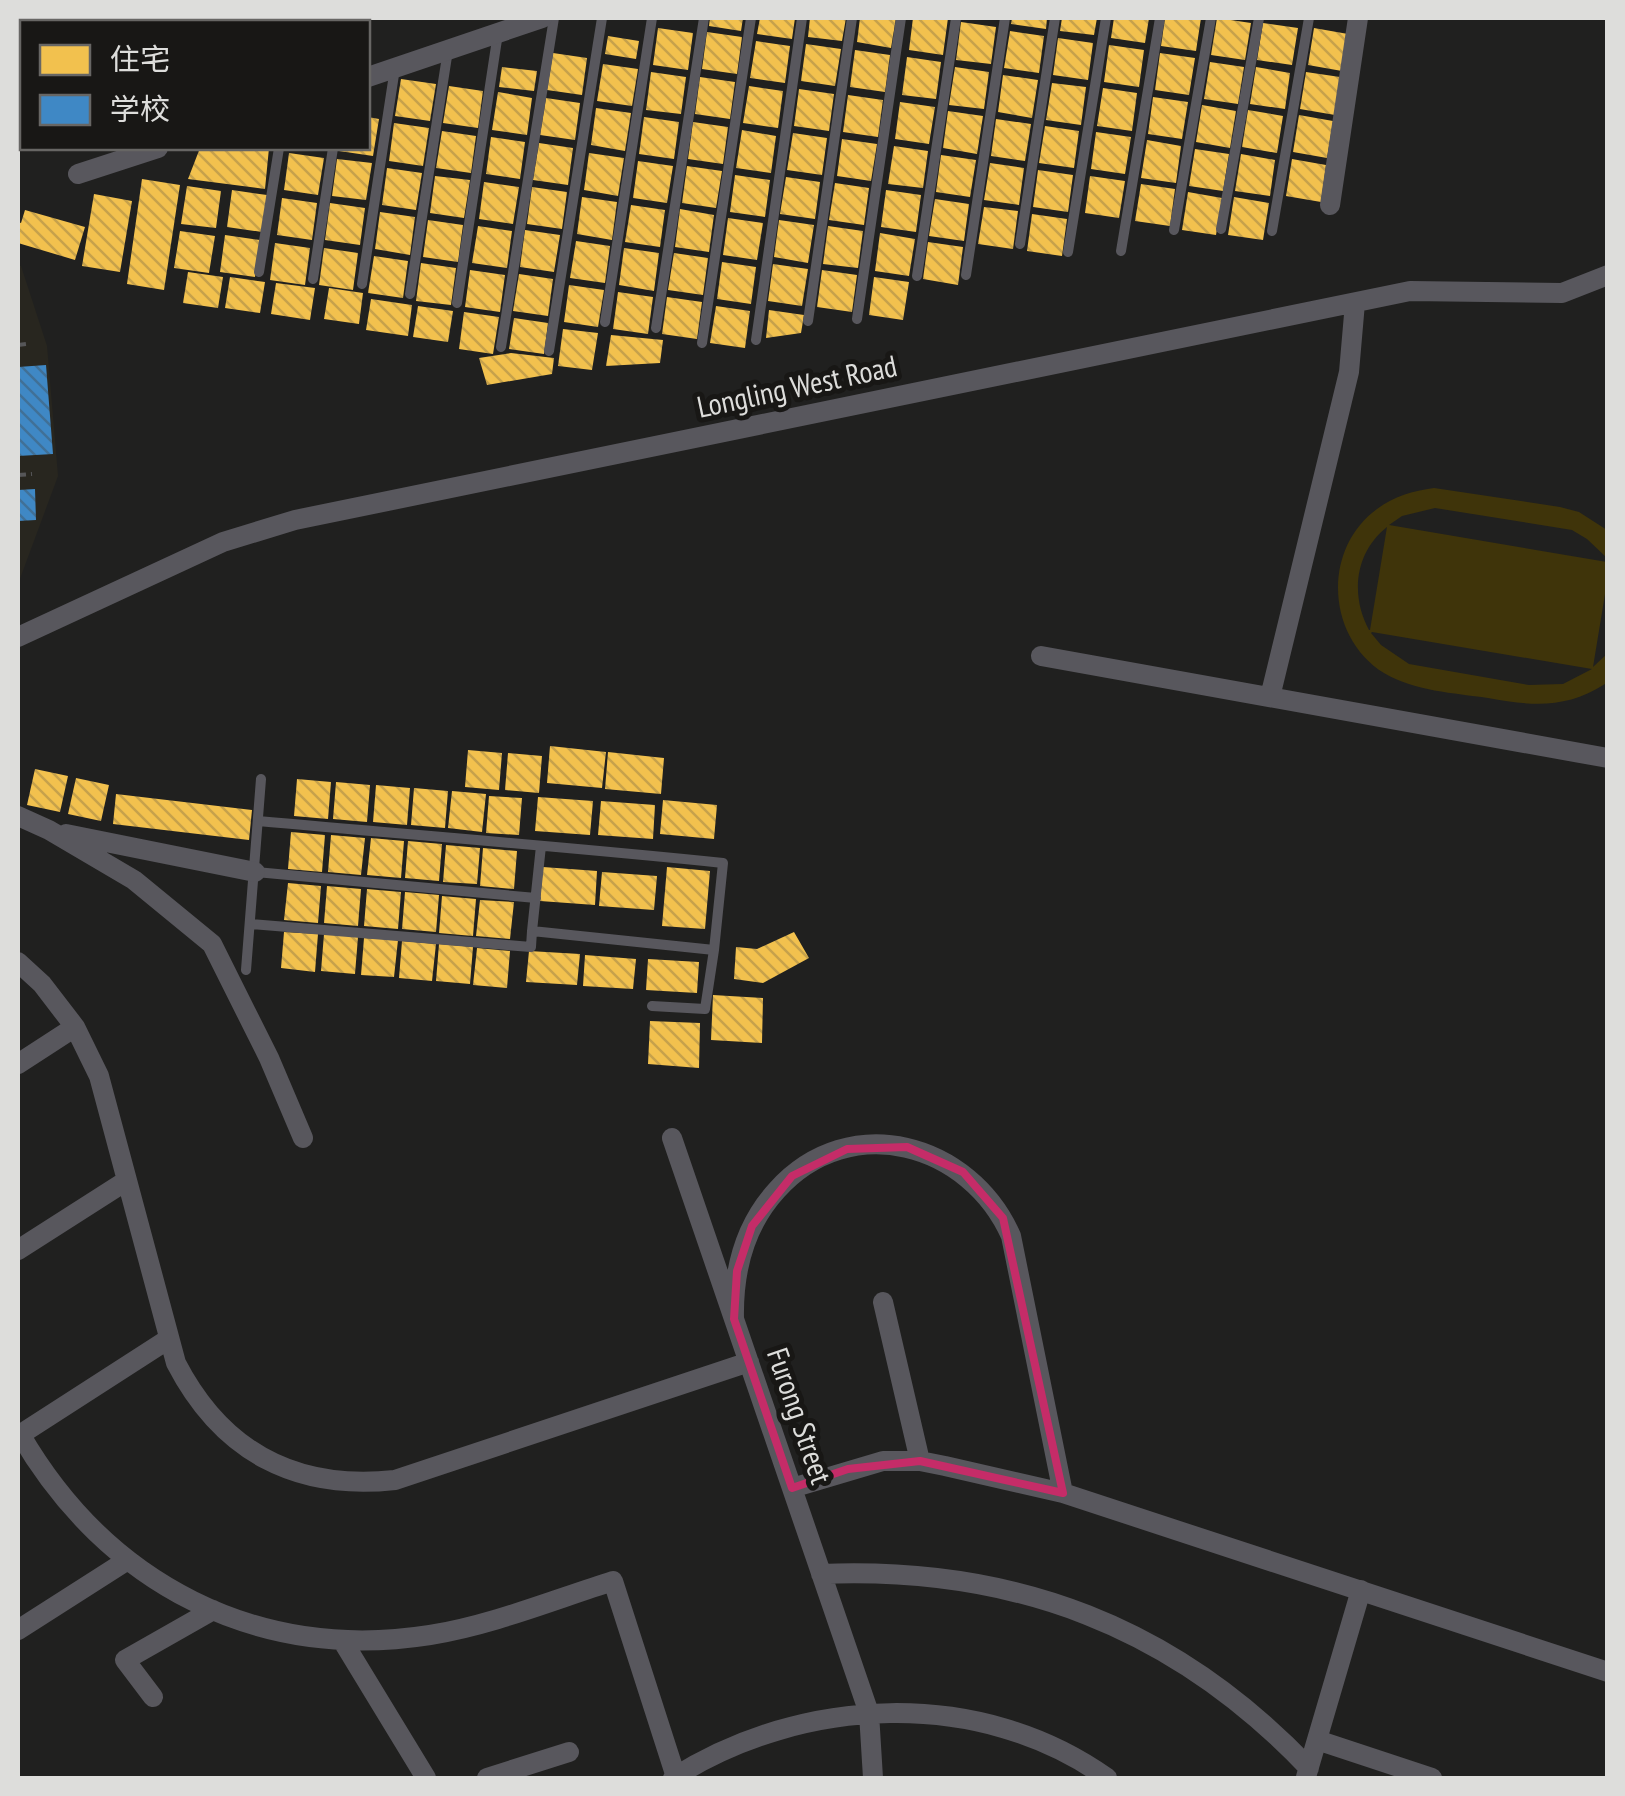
<svg xmlns="http://www.w3.org/2000/svg" width="1625" height="1796" viewBox="0 0 1625 1796" font-family="'PT Sans Narrow','Noto Sans SC',sans-serif">
<style>
.built{fill:#28261f}
.green{fill:#3f340a;fill-rule:evenodd}
.homes{fill:url(#homes-back-hatch)}
.schools{fill:url(#schools-back-hatch)}
.lines{fill:none;stroke-linecap:round;stroke-linejoin:round}
.path{stroke:#565658;stroke-width:4;stroke-dasharray:8 5;stroke-linecap:butt}
.service{stroke:#58575d;stroke-width:10}
.minor{stroke:#58575d;stroke-width:20}
.marked{fill:none;stroke:#c52c68;stroke-width:8;stroke-linejoin:round}
.labels{text-anchor:middle;stroke-width:10;stroke-linejoin:round;paint-order:stroke}
.street-label{font-size:30px;fill:#dddddb;stroke:#181715}
</style>
<defs>
<pattern id="homes-back-hatch" width="6" height="6" patternUnits="userSpaceOnUse" patternTransform="scale(2.5)"><rect width="6" height="6" fill="#f2c14e"/><path d="M-1 5l2 2M0 0l6 6M5-1l2 2" fill="none" stroke="#c6a14b"/></pattern>
<pattern id="schools-back-hatch" width="6" height="6" patternUnits="userSpaceOnUse" patternTransform="scale(2.5)"><rect width="6" height="6" fill="#3f88c5"/><path d="M-1 5l2 2M0 0l6 6M5-1l2 2" fill="none" stroke="#407097"/></pattern>
</defs>
<rect width="100%" height="100%" fill="#20201f"/>
<path class="built" d="M 18,266 L 21,266 L 47,346 L 58,476 L 18,584 Z"/>
<path class="green" d="M 1434,488 L 1560,507 L 1579,512 L 1607,530 L 1607,558 L 1587,539 L 1572,530 L 1435,508 L 1402,516 L 1389,525 L 1607,562 L 1607,582 L 1593,667 L 1607,654 L 1605,684 C 1566,709 1532,706 1488,698 C 1454,693 1414,691 1384,673 C 1326,637 1322,549 1377,509 C 1394,496 1413,491 1434,488 ZM 1387,527 L 1370,630 L 1369,630 C 1350,595 1355,552 1387,527 ZM 1371,633 L 1372,632 L 1592,669 L 1563,684 L 1529,685 L 1409,664 L 1381,645 Z"/>
<path class="homes" d="M 710,18 L 743,18 L 741,31 L 709,26 Z
M 760,18 L 795,18 L 792,39 L 757,34 Z
M 810,18 L 846,18 L 842,41 L 808,37 Z
M 860,18 L 896,18 L 891,48 L 857,42 Z
M 913,18 L 948,18 L 943,55 L 909,50 Z
M 1012,18 L 1047,18 L 1046,29 L 1011,24 Z
M 1062,18 L 1097,18 L 1094,35 L 1060,31 Z
M 1114,18 L 1149,18 L 1145,43 L 1111,38 Z
M 1165,18 L 1201,18 L 1196,51 L 1161,46 Z
M 1217,18 L 1251,23 L 1245,60 L 1211,55 Z
M 961,22 L 996,27 L 991,64 L 956,60 Z
M 1263,23 L 1298,28 L 1292,65 L 1257,60 Z
M 658,28 L 693,33 L 688,70 L 653,65 Z
M 1314,28 L 1348,34 L 1342,71 L 1308,65 Z
M 1010,31 L 1044,36 L 1039,73 L 1004,68 Z
M 707,32 L 742,37 L 737,74 L 702,69 Z
M 608,36 L 639,41 L 636,59 L 605,54 Z
M 1058,38 L 1093,43 L 1088,80 L 1053,75 Z
M 756,41 L 790,46 L 785,83 L 750,78 Z
M 806,44 L 841,49 L 835,86 L 801,81 Z
M 1109,45 L 1144,50 L 1139,87 L 1104,82 Z
M 855,50 L 890,55 L 885,92 L 850,87 Z
M 553,53 L 587,58 L 582,95 L 547,90 Z
M 1160,53 L 1195,58 L 1189,95 L 1155,90 Z
M 907,57 L 941,62 L 936,99 L 902,95 Z
M 1210,62 L 1244,67 L 1238,104 L 1204,99 Z
M 603,64 L 638,69 L 632,106 L 597,101 Z
M 502,67 L 537,71 L 534,91 L 499,87 Z
M 955,67 L 989,72 L 984,109 L 949,105 Z
M 1256,67 L 1290,73 L 1285,109 L 1250,104 Z
M 651,72 L 686,77 L 681,114 L 646,110 Z
M 1306,72 L 1340,77 L 1335,115 L 1300,109 Z
M 1003,75 L 1038,80 L 1032,118 L 998,112 Z
M 700,77 L 735,82 L 730,119 L 695,114 Z
M 401,79 L 436,84 L 430,121 L 395,116 Z
M 1052,83 L 1086,87 L 1081,125 L 1046,120 Z
M 449,86 L 483,91 L 478,128 L 443,123 Z
M 749,86 L 783,91 L 778,128 L 743,123 Z
M 1103,88 L 1137,93 L 1132,131 L 1097,126 Z
M 799,89 L 834,94 L 829,131 L 794,126 Z
M 498,92 L 532,98 L 527,135 L 492,130 Z
M 848,95 L 883,100 L 878,137 L 843,132 Z
M 1153,97 L 1188,102 L 1182,139 L 1148,134 Z
M 546,98 L 580,103 L 575,140 L 540,135 Z
M 900,102 L 935,107 L 929,144 L 895,139 Z
M 1202,105 L 1236,111 L 1230,148 L 1196,142 Z
M 596,108 L 631,113 L 625,151 L 591,145 Z
M 1248,110 L 1283,116 L 1277,153 L 1242,147 Z
M 948,111 L 983,116 L 977,154 L 943,148 Z
M 1299,115 L 1333,121 L 1327,158 L 1293,152 Z
M 368,117 L 379,119 L 373,156 L 339,151 L 339,148 L 368,148 Z
M 644,117 L 679,122 L 674,159 L 639,154 Z
M 996,119 L 1031,124 L 1025,161 L 991,156 Z
M 693,122 L 728,127 L 723,164 L 688,159 Z
M 394,123 L 429,128 L 423,166 L 389,161 Z
M 1045,126 L 1079,131 L 1074,168 L 1039,163 Z
M 742,130 L 776,136 L 771,173 L 736,168 Z
M 442,131 L 476,136 L 471,173 L 436,168 Z
M 1096,132 L 1131,137 L 1125,174 L 1091,169 Z
M 793,133 L 827,138 L 822,175 L 787,170 Z
M 491,137 L 525,142 L 520,179 L 486,174 Z
M 842,139 L 877,144 L 871,181 L 837,176 Z
M 1147,140 L 1181,146 L 1176,183 L 1141,178 Z
M 539,143 L 573,148 L 568,185 L 533,180 Z
M 894,146 L 928,151 L 923,188 L 888,184 Z
M 200,148 L 269,148 L 265,189 L 188,179 Z
M 1195,149 L 1229,154 L 1223,191 L 1189,186 Z
M 289,153 L 324,158 L 318,195 L 284,190 Z
M 589,153 L 624,158 L 618,196 L 584,190 Z
M 1241,154 L 1275,160 L 1270,196 L 1235,191 Z
M 941,155 L 976,160 L 970,197 L 936,192 Z
M 337,159 L 372,163 L 366,200 L 332,196 Z
M 1292,159 L 1326,165 L 1321,202 L 1286,196 Z
M 638,161 L 673,166 L 667,203 L 633,198 Z
M 990,163 L 1024,168 L 1019,205 L 984,200 Z
M 687,166 L 722,171 L 716,208 L 682,203 Z
M 387,168 L 422,173 L 416,210 L 382,205 Z
M 1038,170 L 1073,175 L 1068,212 L 1033,207 Z
M 735,175 L 770,180 L 765,217 L 730,212 Z
M 435,176 L 470,180 L 464,218 L 430,213 Z
M 1090,176 L 1125,181 L 1119,218 L 1085,213 Z
M 786,177 L 820,182 L 815,219 L 780,214 Z
M 142,179 L 180,185 L 164,290 L 127,284 Z
M 484,182 L 519,187 L 513,224 L 479,219 Z
M 835,183 L 869,188 L 864,225 L 829,220 Z
M 1141,184 L 1175,189 L 1170,226 L 1135,221 Z
M 187,186 L 221,191 L 216,228 L 181,224 Z
M 532,187 L 567,192 L 562,229 L 527,224 Z
M 232,190 L 267,195 L 262,232 L 227,227 Z
M 886,190 L 921,195 L 916,232 L 881,227 Z
M 1188,192 L 1222,198 L 1216,235 L 1182,230 Z
M 94,194 L 132,201 L 120,272 L 82,266 Z
M 582,197 L 617,202 L 612,240 L 577,234 Z
M 1234,197 L 1269,203 L 1263,240 L 1228,235 Z
M 282,198 L 317,203 L 312,240 L 277,235 Z
M 935,199 L 969,204 L 964,241 L 929,236 Z
M 330,203 L 365,208 L 360,245 L 325,240 Z
M 631,205 L 665,210 L 660,247 L 625,242 Z
M 984,207 L 1018,211 L 1013,249 L 978,244 Z
M 680,209 L 714,215 L 709,252 L 675,247 Z
M 25,210 L 85,227 L 75,260 L 18,243 L 18,222 L 21,223 Z
M 380,212 L 415,217 L 410,255 L 375,249 Z
M 1032,214 L 1067,219 L 1062,256 L 1027,251 Z
M 728,218 L 763,223 L 757,260 L 723,255 Z
M 428,220 L 463,225 L 458,262 L 423,257 Z
M 779,220 L 814,225 L 808,263 L 774,257 Z
M 478,226 L 512,231 L 507,268 L 472,263 Z
M 828,226 L 863,231 L 858,268 L 823,264 Z
M 525,230 L 560,235 L 554,272 L 520,267 Z
M 180,231 L 215,236 L 209,273 L 174,268 Z
M 880,233 L 915,239 L 909,276 L 875,271 Z
M 225,235 L 260,240 L 255,277 L 220,272 Z
M 576,241 L 610,246 L 605,283 L 570,278 Z
M 928,242 L 963,247 L 958,285 L 923,279 Z
M 275,243 L 310,248 L 305,285 L 270,280 Z
M 324,248 L 358,253 L 353,290 L 319,285 Z
M 624,248 L 659,253 L 654,291 L 619,285 Z
M 674,253 L 708,258 L 703,295 L 668,290 Z
M 374,256 L 408,261 L 403,298 L 368,293 Z
M 722,262 L 756,267 L 751,304 L 717,299 Z
M 421,263 L 456,268 L 451,305 L 416,301 Z
M 773,264 L 808,269 L 802,306 L 768,301 Z
M 470,270 L 505,275 L 500,312 L 465,307 Z
M 822,270 L 857,275 L 852,312 L 817,307 Z
M 188,272 L 223,277 L 218,308 L 183,303 Z
M 519,274 L 553,279 L 548,316 L 513,311 Z
M 230,277 L 265,282 L 260,313 L 225,308 Z
M 874,277 L 909,282 L 903,320 L 869,315 Z
M 276,283 L 315,288 L 310,320 L 271,314 Z
M 569,285 L 604,290 L 598,327 L 564,322 Z
M 329,288 L 363,293 L 359,324 L 324,319 Z
M 618,292 L 653,297 L 648,334 L 613,329 Z
M 667,297 L 702,302 L 697,339 L 662,334 Z
M 371,299 L 412,305 L 408,336 L 366,330 Z
M 418,306 L 453,311 L 448,342 L 413,337 Z
M 716,306 L 750,311 L 745,348 L 710,343 Z
M 769,310 L 804,315 L 801,333 L 766,338 Z
M 464,312 L 499,317 L 493,354 L 459,349 Z
M 514,318 L 548,323 L 544,354 L 509,349 Z
M 563,329 L 598,333 L 592,370 L 558,366 Z
M 611,335 L 663,340 L 660,363 L 606,366 Z
M 511,353 L 554,358 L 552,374 L 487,385 L 479,358 Z
M 550,746 L 606,752 L 602,788 L 547,783 Z
M 468,750 L 502,753 L 499,790 L 465,787 Z
M 608,752 L 664,758 L 661,794 L 605,789 Z
M 508,753 L 542,756 L 539,793 L 505,790 Z
M 35,769 L 68,776 L 60,812 L 27,805 Z
M 76,778 L 109,785 L 101,821 L 68,814 Z
M 297,779 L 331,782 L 328,819 L 294,816 Z
M 336,782 L 370,785 L 367,822 L 333,819 Z
M 376,785 L 410,788 L 407,825 L 373,822 Z
M 414,788 L 448,791 L 445,828 L 411,825 Z
M 452,791 L 486,794 L 482,832 L 448,828 Z
M 116,794 L 252,810 L 249,840 L 113,824 Z
M 489,796 L 522,798 L 519,835 L 486,833 Z
M 538,797 L 593,801 L 590,835 L 535,831 Z
M 663,800 L 717,805 L 714,839 L 660,834 Z
M 601,801 L 655,805 L 653,839 L 598,835 Z
M 291,832 L 325,835 L 322,872 L 288,869 Z
M 331,835 L 365,838 L 361,875 L 328,872 Z
M 371,838 L 404,841 L 401,878 L 367,875 Z
M 408,841 L 442,844 L 439,881 L 405,878 Z
M 446,845 L 480,848 L 477,884 L 443,882 Z
M 483,848 L 517,851 L 514,889 L 480,886 Z
M 543,867 L 597,871 L 595,905 L 540,901 Z
M 667,867 L 710,871 L 705,929 L 662,926 Z
M 602,872 L 657,876 L 654,910 L 599,906 Z
M 288,883 L 321,886 L 318,923 L 284,920 Z
M 327,886 L 361,889 L 358,926 L 324,923 Z
M 367,889 L 401,892 L 398,929 L 364,926 Z
M 405,892 L 439,895 L 436,932 L 402,929 Z
M 442,896 L 476,899 L 473,936 L 439,933 Z
M 480,900 L 514,902 L 510,939 L 476,936 Z
M 284,932 L 318,934 L 315,972 L 281,968 Z
M 794,932 L 809,958 L 763,983 L 734,979 L 736,947 L 757,949 Z
M 324,934 L 358,937 L 355,974 L 321,971 Z
M 364,938 L 398,940 L 394,977 L 361,975 Z
M 402,941 L 436,944 L 432,981 L 399,978 Z
M 439,944 L 473,947 L 470,984 L 436,981 Z
M 477,948 L 510,951 L 507,988 L 473,985 Z
M 529,951 L 580,954 L 577,985 L 526,982 Z
M 585,955 L 636,959 L 633,989 L 583,986 Z
M 648,959 L 699,962 L 697,993 L 646,990 Z
M 713,995 L 763,998 L 762,1043 L 711,1040 Z
M 650,1021 L 700,1023 L 699,1068 L 648,1064 Z"/>
<path class="schools" d="M 46,365 L 53,454 L 18,456 L 18,367 Z
M 35,489 L 36,520 L 18,521 L 18,490 Z"/>
<g class="lines">
<path class="path" d="M 18,345 L 26,344
M 18,475 L 32,474"/>
<path class="service" d="M 1221,229 L 1259,18
M 1174,230 L 1211,18
M 1272,231 L 1309,18
M 1020,244 L 1055,18
M 1121,251 L 1160,18
M 1068,252 L 1106,18
M 259,272 L 279,148
M 966,275 L 1005,18
M 917,276 L 956,18
M 313,279 L 333,148
M 362,284 L 395,68
M 410,294 L 448,50
M 457,303 L 498,33
M 857,319 L 901,18
M 808,321 L 852,18
M 605,322 L 652,18
M 656,328 L 704,18
M 756,340 L 802,18
M 702,343 L 751,18
M 501,347 L 554,18
M 549,351 L 602,18
M 258,821 C 413,835 569,847 723,863 L 714,950 L 532,931 L 541,846
M 256,872 L 536,898
M 250,924 L 531,947 L 532,931
M 246,970 L 261,779
M 652,1006 L 705,1009 L 714,950"/>
<path class="minor" d="M 368,77 L 542,18
M 78,174 L 158,148
M 1330,205 L 1358,18
M 18,637 L 223,542 L 295,520 L 1410,291 L 1562,293 L 1608,275
M 1041,656 L 1608,758
M 1270,697 L 1349,372 L 1355,303
M 18,816 L 49,830 L 134,880 L 212,944 L 269,1058 L 303,1138
M 66,834 L 255,872
M 18,962 L 42,984 L 75,1027 L 99,1076 L 176,1363 C 222,1452 296,1491 395,1480 L 749,1362
M 18,1064 L 75,1027
M 672,1138 L 869,1713 L 873,1778
M 18,1250 L 126,1181
M 883,1302 L 920,1461
M 734,1319 C 733,1272 744,1226 777,1190 C 850,1109 970,1143 1011,1236 L 1063,1493
M 20,1434 C 107,1584 257,1662 430,1635 C 492,1625 553,1600 613,1581 L 676,1777
M 18,1436 L 167,1340
M 792,1488 L 883,1461 L 920,1461 L 945,1466 L 1063,1493 L 1608,1672
M 821,1574 C 1015,1566 1175,1627 1309,1768
M 18,1630 L 126,1561
M 342,1640 L 426,1778
M 153,1697 L 125,1660 L 213,1610
M 1317,1740 L 1432,1778
M 1306,1777 L 1361,1590
M 487,1778 L 569,1752
M 673,1778 C 802,1696 979,1687 1107,1778"/>
</g>
<path class="marked" d="M 907,1147 L 963,1172 L 1003,1218 L 1063,1493 L 920,1461 L 848,1469 L 792,1488 L 734,1319 L 737,1271 L 752,1226 L 792,1176 L 847,1149 Z"/>
<g class="labels">
<g class="street-label">
<text transform="translate(797 387) rotate(-12)" y="10">Longling West Road</text>
<text transform="translate(799 1416) rotate(71)" y="10">Furong Street</text>
</g>
</g>
<rect width="1625" height="1796" fill="none" stroke="#dddddb" stroke-width="40"/>
<rect x="20" y="20" width="350" height="130" fill="#181715" stroke="#676664" stroke-width="2.5"/>
<rect x="40" y="45" width="50" height="30" fill="#f2c14e" stroke="#676664" stroke-width="2.5"/>
<text x="110" y="70" font-size="30" fill="#dddddb">住宅</text>
<rect x="40" y="95" width="50" height="30" fill="#3f88c5" stroke="#676664" stroke-width="2.5"/>
<text x="110" y="120" font-size="30" fill="#dddddb">学校</text>
</svg>
